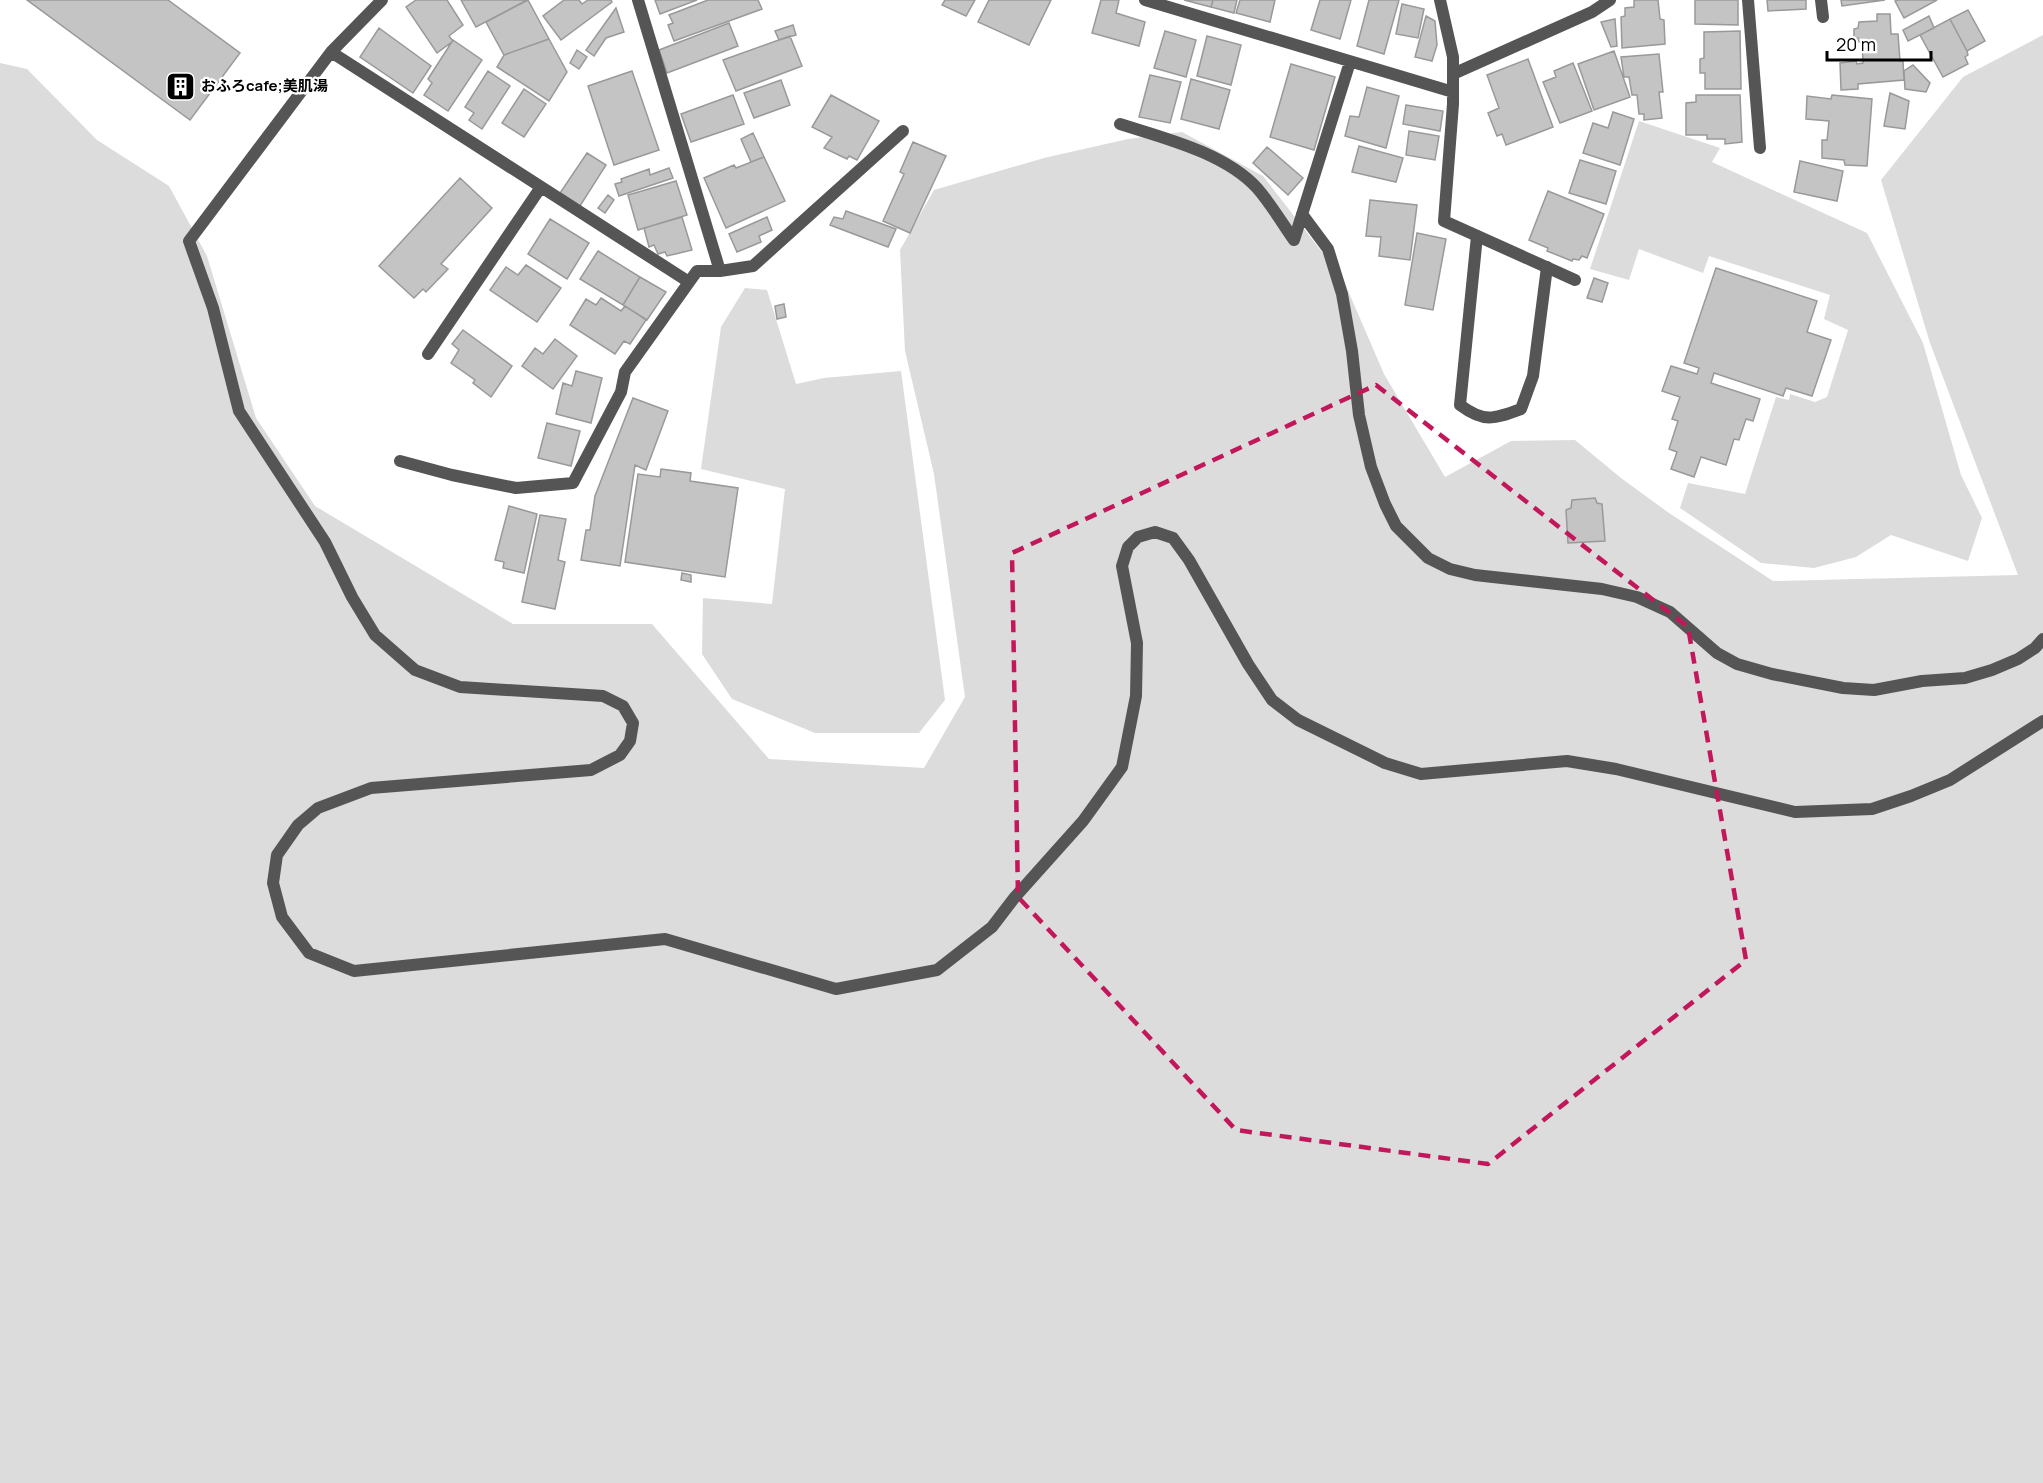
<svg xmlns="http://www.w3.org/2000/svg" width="2043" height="1483" viewBox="0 0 2043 1483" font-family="Manrope,'Noto Sans JP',sans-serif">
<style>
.green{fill:#dcdcdc}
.building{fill:#c4c4c4;stroke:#999;stroke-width:1.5}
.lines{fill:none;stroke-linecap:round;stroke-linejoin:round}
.service{stroke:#555;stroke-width:12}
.minor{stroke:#555;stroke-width:12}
.marked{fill:none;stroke:#c2185b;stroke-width:4.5;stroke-dasharray:12 8;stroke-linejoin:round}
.labels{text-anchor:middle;stroke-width:4.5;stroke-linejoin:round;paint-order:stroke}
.poi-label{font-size:15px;font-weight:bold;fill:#000;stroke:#fff;text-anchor:start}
</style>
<rect width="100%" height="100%" fill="#fff"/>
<path class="green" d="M 2043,35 L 2043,1483 L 0,1483 L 0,63 L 27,69 L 97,140 L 169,186 L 207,256 L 256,418 L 315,506 L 513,624 L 652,624 L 769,759 L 924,768 L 965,697 L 934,474 L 905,351 L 900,250 L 934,190 L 1044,158 L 1128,139 L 1182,132 L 1263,176 L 1343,279 L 1384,374 L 1445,477 L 1511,441 L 1575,440 L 1621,478 L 1669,513 L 1773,581 L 2018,575 L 1930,343 L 1881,180 L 1963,77 Z
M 1639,121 L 1720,148 L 1712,162 L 1867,233 L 1923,343 L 1961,475 L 1982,518 L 1968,561 L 1891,535 L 1856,557 L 1814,568 L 1761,563 L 1680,508 L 1688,483 L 1745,494 L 1776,397 L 1789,400 L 1790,394 L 1815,402 L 1827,397 L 1848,330 L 1824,319 L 1830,295 L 1709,256 L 1703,273 L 1639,249 L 1629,280 L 1590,269 Z
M 745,288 L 767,290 L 796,384 L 824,378 L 901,371 L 945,700 L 919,733 L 815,733 L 732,699 L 702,654 L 703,598 L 772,604 L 785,489 L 701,469 L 721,327 Z"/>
<path class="building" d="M 27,0 L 168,0 L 240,53 L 190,120 Z
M 416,0 L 447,0 L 463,25 L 449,36 L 453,41 L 437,53 L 406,7 Z
M 461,0 L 527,0 L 476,27 Z
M 528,0 L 549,39 L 504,55 L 486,22 Z
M 564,0 L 579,0 L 582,4 L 588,0 L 611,0 L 612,2 L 561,40 L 543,16 Z
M 655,0 L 697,0 L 660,14 Z
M 708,0 L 758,0 L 762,9 L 674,41 L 668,25 L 673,23 L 669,15 Z
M 945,0 L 975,0 L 966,16 L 942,5 Z
M 989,0 L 1051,0 L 1029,45 L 978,22 Z
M 1101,0 L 1119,0 L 1116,13 L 1145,22 L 1139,46 L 1092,33 Z
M 1184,0 L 1213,0 L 1211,7 Z
M 1213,0 L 1237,0 L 1234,13 L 1211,7 Z
M 1240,0 L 1275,0 L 1270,22 L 1236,13 Z
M 1320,0 L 1351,0 L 1340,39 L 1311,30 Z
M 1369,0 L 1399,0 L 1384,54 L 1357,46 Z
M 1634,0 L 1658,0 L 1660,19 L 1664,20 L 1665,44 L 1622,48 L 1621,17 L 1625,16 L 1625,8 L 1634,7 Z
M 1695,0 L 1738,0 L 1738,25 L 1695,24 Z
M 1767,0 L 1806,0 L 1806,9 L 1768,11 Z
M 1841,0 L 1885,0 L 1842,6 Z
M 1898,0 L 1937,0 L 1904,18 L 1895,1 Z
M 1402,4 L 1424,9 L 1418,38 L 1396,34 Z
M 616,8 L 624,32 L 606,38 L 594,56 L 586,50 Z
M 1968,10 L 1985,41 L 1967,51 L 1950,19 Z
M 1877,14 L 1890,14 L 1891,34 L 1898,34 L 1900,61 L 1903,61 L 1904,80 L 1858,84 L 1858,89 L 1841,90 L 1840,63 L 1856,61 L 1857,64 L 1863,63 L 1862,41 L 1858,42 L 1858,38 L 1854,38 L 1854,29 L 1858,28 L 1859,22 L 1877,21 Z
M 1426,16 L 1435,21 L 1437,45 L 1432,61 L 1415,57 Z
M 1929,16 L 1934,28 L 1908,41 L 1903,30 Z
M 1615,19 L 1617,46 L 1611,47 L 1601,22 Z
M 1950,19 L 1967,51 L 1968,55 L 1965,57 L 1968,64 L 1943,77 L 1920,35 Z
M 729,23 L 738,46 L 667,73 L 659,50 Z
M 793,25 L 796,35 L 779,40 L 775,31 Z
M 379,28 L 431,66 L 413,93 L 360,57 Z
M 1165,31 L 1196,40 L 1186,77 L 1154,68 Z
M 1740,31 L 1741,89 L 1705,89 L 1705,73 L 1700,73 L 1700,59 L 1704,58 L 1704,32 Z
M 790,36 L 802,66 L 736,91 L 723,60 Z
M 1207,36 L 1241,45 L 1231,85 L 1197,76 Z
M 549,39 L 567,72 L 549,101 L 497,67 L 504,55 Z
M 453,40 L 482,60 L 448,111 L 424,95 L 432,83 L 428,79 Z
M 577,50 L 587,57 L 579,69 L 570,63 Z
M 1614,51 L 1630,97 L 1594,110 L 1578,64 Z
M 1659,54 L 1663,92 L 1659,92 L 1662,118 L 1644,120 L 1644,114 L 1639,114 L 1637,95 L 1632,95 L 1629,77 L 1624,77 L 1621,57 Z
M 1528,59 L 1553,127 L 1506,145 L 1502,134 L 1497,136 L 1488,113 L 1499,108 L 1487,75 Z
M 1573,63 L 1592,111 L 1560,123 L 1543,82 L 1556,77 L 1554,71 Z
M 1291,64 L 1335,77 L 1314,150 L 1270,137 Z
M 1913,65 L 1930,83 L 1926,92 L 1905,89 L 1904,71 Z
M 488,71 L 510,86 L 482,129 L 469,120 L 474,113 L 465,107 Z
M 632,71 L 659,150 L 614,165 L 588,86 Z
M 1150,75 L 1181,82 L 1170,123 L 1139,117 Z
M 1191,79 L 1230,90 L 1219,129 L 1181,119 Z
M 781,80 L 790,105 L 754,118 L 744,93 Z
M 1367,87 L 1399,96 L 1386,148 L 1345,136 L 1350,116 L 1359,117 Z
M 524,89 L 546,104 L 524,137 L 502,123 Z
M 1890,93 L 1909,101 L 1905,129 L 1884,126 Z
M 733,95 L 744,124 L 691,142 L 681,114 Z
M 831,95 L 879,121 L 857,160 L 849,156 L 847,159 L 824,148 L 832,137 L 812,127 Z
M 1696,95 L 1740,95 L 1742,142 L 1725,144 L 1725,139 L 1707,139 L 1707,135 L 1686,135 L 1686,103 L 1696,102 Z
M 1832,95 L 1872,99 L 1867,166 L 1845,165 L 1844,160 L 1822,158 L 1822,140 L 1827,140 L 1829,121 L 1806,119 L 1807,96 L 1831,99 Z
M 1406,105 L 1443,111 L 1440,131 L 1403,124 Z
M 1613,112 L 1634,119 L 1620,165 L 1583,153 L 1593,123 L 1608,128 Z
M 1409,131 L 1439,136 L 1435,160 L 1406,155 Z
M 753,133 L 764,157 L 751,162 L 741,139 Z
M 913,142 L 946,156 L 910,233 L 883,221 L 904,174 L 900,172 Z
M 1359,146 L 1403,158 L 1396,182 L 1352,172 Z
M 1267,147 L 1303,178 L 1288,195 L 1253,163 Z
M 587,153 L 606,165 L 580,206 L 560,193 Z
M 764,157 L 785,201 L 726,228 L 704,178 L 734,165 L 736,168 Z
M 1580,160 L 1616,171 L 1606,204 L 1569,193 Z
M 1800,161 L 1843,171 L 1837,201 L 1794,192 Z
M 669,168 L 673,178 L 619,196 L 615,184 L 622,182 L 621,179 L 649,169 L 650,175 Z
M 460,178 L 492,208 L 441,264 L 448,269 L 426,292 L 423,289 L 414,298 L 379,266 Z
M 676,181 L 687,215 L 638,230 L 628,195 Z
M 1548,191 L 1604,214 L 1587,258 L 1582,256 L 1579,260 L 1573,259 L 1572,261 L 1547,251 L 1548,248 L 1529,240 Z
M 608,195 L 614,200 L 605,213 L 598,208 Z
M 1370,200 L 1417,205 L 1410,260 L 1379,256 L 1381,237 L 1366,236 Z
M 846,211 L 896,229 L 888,247 L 830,225 L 834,217 L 843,219 Z
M 682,217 L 692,250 L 667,256 L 665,252 L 658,254 L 654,245 L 649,247 L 644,228 Z
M 767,217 L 772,230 L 759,236 L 761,242 L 737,252 L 729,234 Z
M 550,219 L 589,243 L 567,279 L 528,254 Z
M 1417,233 L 1446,239 L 1433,310 L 1405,305 Z
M 598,251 L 640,277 L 623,305 L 580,279 Z
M 526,265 L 561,288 L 537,322 L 490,290 L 506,267 L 518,275 Z
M 1716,268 L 1817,301 L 1807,332 L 1831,340 L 1812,396 L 1786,388 L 1783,396 L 1714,373 L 1711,383 L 1760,399 L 1753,421 L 1746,419 L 1739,440 L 1734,439 L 1726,465 L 1701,457 L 1694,477 L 1671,469 L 1677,452 L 1669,449 L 1678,421 L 1672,419 L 1680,397 L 1662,391 L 1671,366 L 1697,374 L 1699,368 L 1684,363 Z
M 640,277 L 666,292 L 647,320 L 623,305 Z
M 1594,278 L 1608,283 L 1602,302 L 1587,298 Z
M 601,298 L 621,311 L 625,306 L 646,320 L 630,344 L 624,341 L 615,354 L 570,325 L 586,299 L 596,305 Z
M 784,304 L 786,317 L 777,319 L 775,306 Z
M 463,330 L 512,366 L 491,397 L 473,383 L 475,380 L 451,363 L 459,350 L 452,344 Z
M 555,339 L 577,356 L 553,389 L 522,366 L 535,348 L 543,354 Z
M 576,371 L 602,378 L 591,423 L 556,414 L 563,383 L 572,386 Z
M 633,398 L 668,411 L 646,470 L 635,465 L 620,566 L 581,560 L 586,530 L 590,530 L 595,496 Z
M 547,423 L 580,431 L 571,466 L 538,458 Z
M 661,469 L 691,473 L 690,481 L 738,488 L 725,577 L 625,562 L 638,474 L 660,477 Z
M 1595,498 L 1597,503 L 1602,504 L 1605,541 L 1568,543 L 1566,510 L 1571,508 L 1572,500 Z
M 509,506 L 537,514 L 524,573 L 503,568 L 504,562 L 495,560 Z
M 540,515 L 566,519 L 558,560 L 565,562 L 555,609 L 522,602 Z
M 682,573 L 691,575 L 691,582 L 681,580 Z"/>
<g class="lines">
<path class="service" d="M 1477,236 L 1460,405 C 1484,423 1494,419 1521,409 L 1533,376 L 1547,267"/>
<path class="minor" d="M 382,0 L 331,52 L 189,241 L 213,308 L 239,411 L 325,542 L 352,597 L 375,635 L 415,670 L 460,687 L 603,696 L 623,706 L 633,723 L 630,741 L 620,755 L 591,770 L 371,788 L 318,808 L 298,825 L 277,855 L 273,883 L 282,917 L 309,953 L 354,971 L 665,939 L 836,989 L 937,970 L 992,927 L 1015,897 L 1083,821 L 1122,767 L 1136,696 L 1137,643 L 1122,566 L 1128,547 L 1138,537 L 1155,532 L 1173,538 L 1189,560 L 1248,664 L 1272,700 L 1298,720 L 1385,763 L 1421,774 L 1567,761 L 1616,769 L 1795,812 L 1872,809 L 1911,796 L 1950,780 L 2043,721
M 638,0 L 720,271
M 1145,0 L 1453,92
M 1440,0 L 1453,57 L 1453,104 L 1444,221 L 1575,280
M 1748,0 L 1760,148
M 1821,0 L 1823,17
M 331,52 L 689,282
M 1453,74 L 1592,12 L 1610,0
M 1120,124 C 1164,138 1225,153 1257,188 C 1271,204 1282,223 1294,240 L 1350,62
M 1302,214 L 1328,249 L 1342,294 L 1352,351 L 1359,415 L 1371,467 L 1385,504 L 1396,526 L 1428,558 L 1450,569 L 1475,575 L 1602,589 L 1637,597 L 1670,612 L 1717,653 L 1737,664 L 1772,674 L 1843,688 L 1874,690 L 1922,681 L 1965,678 L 1992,670 L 2018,659 L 2035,648 L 2043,639
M 428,354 L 541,187
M 400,461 L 452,475 L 516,488 L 573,483 L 621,392 L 625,372 L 697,271 L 720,271 L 753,266 L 903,131"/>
</g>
<path class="marked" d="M 1376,385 L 1688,627 L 1746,960 L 1488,1164 L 1236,1130 L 1018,897 L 1012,553 Z"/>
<defs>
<symbol id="building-square" viewBox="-11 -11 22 22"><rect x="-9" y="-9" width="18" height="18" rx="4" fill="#000" stroke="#fff"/><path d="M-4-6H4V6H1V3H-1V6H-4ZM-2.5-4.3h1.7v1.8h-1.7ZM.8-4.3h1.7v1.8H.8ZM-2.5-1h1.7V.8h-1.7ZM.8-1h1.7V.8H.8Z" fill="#fff"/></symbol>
</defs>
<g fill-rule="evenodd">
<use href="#building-square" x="164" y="70" width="33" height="33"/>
</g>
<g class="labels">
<g class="poi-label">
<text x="201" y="91">おふろcafe;美肌湯</text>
</g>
</g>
<path d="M1827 51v9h104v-9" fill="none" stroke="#000000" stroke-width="3"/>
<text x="1836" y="51" font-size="18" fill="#000000" stroke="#ffffff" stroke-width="4.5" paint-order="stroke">20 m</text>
</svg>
